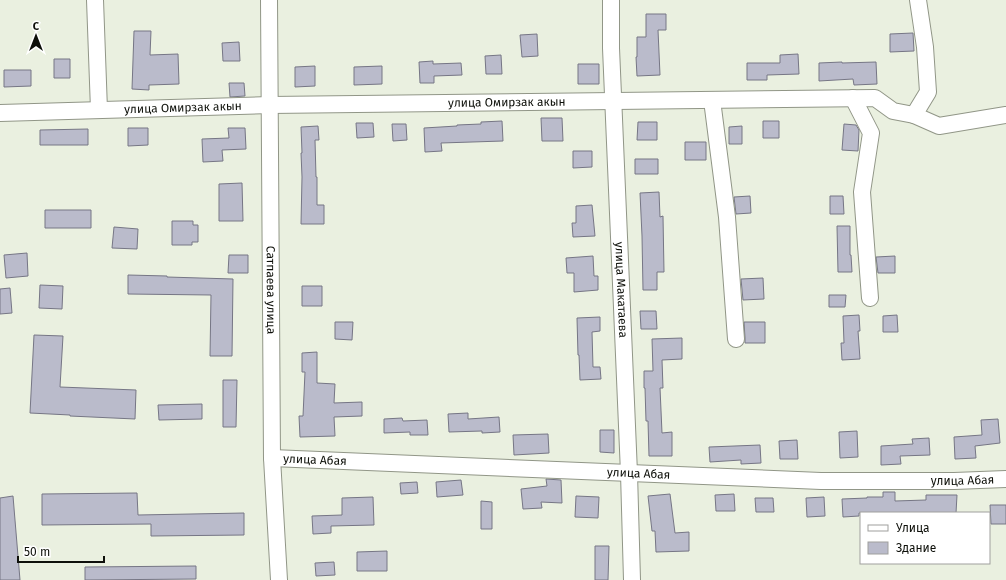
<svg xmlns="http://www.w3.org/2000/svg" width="1006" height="580" viewBox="0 0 1006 580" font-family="'Fira Sans',sans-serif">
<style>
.building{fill:#babbcb;stroke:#767685}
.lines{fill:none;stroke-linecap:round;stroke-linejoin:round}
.minor-casing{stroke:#919687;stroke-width:18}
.minor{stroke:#fff;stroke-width:16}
.labels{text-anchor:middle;stroke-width:3.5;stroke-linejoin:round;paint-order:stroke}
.street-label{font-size:12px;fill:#0e100a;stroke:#fff}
</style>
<rect width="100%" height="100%" fill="#eaf0e0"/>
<path class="building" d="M 646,14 L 666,14 L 666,30 L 658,30 L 660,75 L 637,76 L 636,57 L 637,57 L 637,37 L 646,37 Z
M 134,31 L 151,31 L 150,55 L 178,54 L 179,84 L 149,85 L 149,90 L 132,89 Z
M 913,33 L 914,51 L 890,52 L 890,34 Z
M 537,34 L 538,56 L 522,57 L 520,35 Z
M 239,42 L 240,61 L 223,61 L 222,43 Z
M 798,54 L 799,74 L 767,75 L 767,80 L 747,80 L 747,63 L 780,63 L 780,55 Z
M 501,55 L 502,74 L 486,74 L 485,56 Z
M 54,59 L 70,59 L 70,78 L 54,78 Z
M 433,61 L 433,64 L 461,63 L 462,75 L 434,76 L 434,83 L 420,83 L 419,62 Z
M 842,62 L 842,63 L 876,62 L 877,84 L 854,85 L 853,79 L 819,81 L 819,63 Z
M 578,64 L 599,64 L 599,84 L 578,84 Z
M 315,66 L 315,86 L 295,87 L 295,67 Z
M 382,66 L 382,84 L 354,85 L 354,67 Z
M 4,70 L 31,70 L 31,86 L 4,87 Z
M 229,83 L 244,83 L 245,96 L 230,97 Z
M 541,118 L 562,118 L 563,141 L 542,141 Z
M 502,121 L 503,141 L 441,143 L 442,151 L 425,152 L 424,128 L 457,126 L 457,125 L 481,124 L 481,122 Z
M 763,121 L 779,121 L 779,138 L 763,138 Z
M 638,122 L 657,122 L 657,140 L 637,140 Z
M 356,123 L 373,123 L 374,137 L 357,138 Z
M 392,124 L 406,124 L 407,140 L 393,141 Z
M 844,124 L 856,125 L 859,130 L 858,151 L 842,150 Z
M 318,126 L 319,140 L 315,140 L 316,177 L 317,177 L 317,205 L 324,205 L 324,224 L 301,224 L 302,177 L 301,153 L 302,153 L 301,127 Z
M 742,126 L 742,144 L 729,144 L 729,127 Z
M 128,128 L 148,128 L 148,145 L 128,146 Z
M 228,128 L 245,128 L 246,149 L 222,150 L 223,161 L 203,162 L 202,139 L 229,138 Z
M 88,129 L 88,145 L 40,145 L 40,130 Z
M 685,142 L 706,142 L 706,160 L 685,160 Z
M 573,151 L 592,151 L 592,167 L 573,168 Z
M 635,159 L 658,159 L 658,174 L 635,174 Z
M 242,183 L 243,221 L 219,221 L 219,184 Z
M 659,192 L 660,217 L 663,216 L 664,272 L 657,272 L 657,290 L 643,290 L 642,236 L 640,193 Z
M 750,196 L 751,213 L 736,214 L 734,197 Z
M 830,196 L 843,196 L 844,214 L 830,214 Z
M 592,205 L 595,236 L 573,237 L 572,223 L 576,223 L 576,206 Z
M 45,210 L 91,210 L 91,228 L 45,228 Z
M 172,221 L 193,221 L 193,225 L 198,225 L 198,242 L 192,242 L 192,245 L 172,245 Z
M 837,226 L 850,226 L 850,255 L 851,255 L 852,272 L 838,272 Z
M 114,227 L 138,229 L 137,249 L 112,248 Z
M 27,253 L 28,276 L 6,278 L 4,255 Z
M 229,255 L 248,255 L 248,273 L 228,273 Z
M 593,256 L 594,276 L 598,276 L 598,290 L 574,292 L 574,273 L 567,273 L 566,258 Z
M 895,256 L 895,273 L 878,273 L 876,257 Z
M 128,275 L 167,276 L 167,277 L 233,279 L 232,356 L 210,356 L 211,295 L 128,294 Z
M 763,278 L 764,299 L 743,300 L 741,279 Z
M 40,285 L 63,286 L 62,309 L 39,308 Z
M 302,286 L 322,286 L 322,306 L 302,306 Z
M 10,288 L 12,313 L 0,314 L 0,289 Z
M 829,295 L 846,295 L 845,307 L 829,307 Z
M 640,311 L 656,311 L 657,329 L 641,329 Z
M 859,315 L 860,331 L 858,331 L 860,359 L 842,360 L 841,343 L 844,343 L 843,316 Z
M 897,315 L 898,332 L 883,332 L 883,316 Z
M 600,317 L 600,331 L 592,332 L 593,367 L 600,367 L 601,379 L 580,380 L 579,355 L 578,355 L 577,318 Z
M 335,322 L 353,322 L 352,340 L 335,339 Z
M 744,322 L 765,322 L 765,343 L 745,343 L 745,338 Z
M 34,335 L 63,336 L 60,387 L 136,390 L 135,419 L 70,416 L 70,415 L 30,413 Z
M 682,338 L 682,359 L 662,360 L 663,388 L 660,388 L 662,433 L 672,432 L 672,456 L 649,456 L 648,421 L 646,421 L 645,388 L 644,388 L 644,371 L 653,371 L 652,339 Z
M 317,352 L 317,383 L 335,384 L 334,403 L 362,402 L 362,416 L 334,417 L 335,436 L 300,437 L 299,416 L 303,416 L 305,372 L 302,372 L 302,353 Z
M 223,380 L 237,380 L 236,427 L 223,427 Z
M 202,404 L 202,419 L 159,420 L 158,405 Z
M 468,413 L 468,419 L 499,417 L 500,432 L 482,433 L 482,431 L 449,432 L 448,414 Z
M 402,418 L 403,421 L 427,420 L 428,435 L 410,435 L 410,432 L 384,433 L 384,419 Z
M 998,419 L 1000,443 L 975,446 L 976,458 L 955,459 L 954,437 L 982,435 L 981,420 Z
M 600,430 L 614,430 L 614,453 L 600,452 Z
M 857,431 L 858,457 L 840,458 L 839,432 Z
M 548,434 L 549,453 L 514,455 L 513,435 Z
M 929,438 L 930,455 L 900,456 L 901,464 L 881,465 L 881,446 L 913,444 L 912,439 Z
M 797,440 L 798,459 L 780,459 L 779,441 Z
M 760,445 L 761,463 L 741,464 L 741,460 L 710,462 L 709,447 Z
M 546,479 L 561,480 L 562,503 L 541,502 L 542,508 L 523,509 L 521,489 L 547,486 Z
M 461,480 L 463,495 L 437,497 L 436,482 Z
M 417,482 L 418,493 L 401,494 L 400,483 Z
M 883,492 L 895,492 L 895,501 L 926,500 L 926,495 L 957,495 L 956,513 L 859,513 L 859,516 L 843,517 L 842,499 L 867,498 L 867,497 L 883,497 Z
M 137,493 L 138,515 L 244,513 L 244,535 L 151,536 L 151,524 L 42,525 L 42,494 Z
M 670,494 L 675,533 L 689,532 L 689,551 L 656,552 L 655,531 L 652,531 L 648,496 Z
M 734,494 L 735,511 L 716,511 L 715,495 Z
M 13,496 L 20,580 L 0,580 L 0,498 Z
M 576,496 L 599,497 L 598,518 L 575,517 Z
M 373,497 L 374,525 L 331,526 L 331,533 L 313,534 L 312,516 L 342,515 L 342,498 Z
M 824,497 L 825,516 L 807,517 L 806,498 Z
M 755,498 L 773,498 L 774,512 L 756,512 Z
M 481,501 L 492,502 L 492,529 L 481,529 Z
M 990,505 L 1006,505 L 1006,524 L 991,524 Z
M 595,546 L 609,546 L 608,580 L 595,580 Z
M 387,551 L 387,571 L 357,571 L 357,552 Z
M 334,562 L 335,575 L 316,576 L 315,563 Z
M 196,566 L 196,579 L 85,580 L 85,567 Z"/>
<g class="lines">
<defs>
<g id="minor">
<path d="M 95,0 L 99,110"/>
<path id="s1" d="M 269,0 L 272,458 L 279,580"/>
<path id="s2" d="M 611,0 L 611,48 L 629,473 L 632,580"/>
<path d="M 853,98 L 871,133 L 862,192 L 870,298"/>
<path d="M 712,100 L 727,217 L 736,339"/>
<path id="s3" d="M 0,113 L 270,105 L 875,98 L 893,111 L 914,115 L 939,126 L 1006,115"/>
<path d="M 914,115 L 928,92 L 925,47 L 918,0"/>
<path id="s4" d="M 272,458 L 821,481 L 954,481 L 1006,479"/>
</g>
</defs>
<use href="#minor" class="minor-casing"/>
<use href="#minor" class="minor"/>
</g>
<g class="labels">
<g class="street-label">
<text dy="4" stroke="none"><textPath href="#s3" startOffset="507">улица Омирзак акын</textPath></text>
<text dy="4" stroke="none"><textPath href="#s3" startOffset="183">улица Омирзак акын</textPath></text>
<text dy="4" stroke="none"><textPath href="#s1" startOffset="290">Сатпаева улица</textPath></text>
<text dy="4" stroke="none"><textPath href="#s2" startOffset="290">улица Макатаева</textPath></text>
<text dy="4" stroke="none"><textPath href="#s4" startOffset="43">улица Абая</textPath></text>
<text dy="4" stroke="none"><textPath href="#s4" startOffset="367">улица Абая</textPath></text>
<text dy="4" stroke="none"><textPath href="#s4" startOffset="691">улица Абая</textPath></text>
</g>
</g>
<rect x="860" y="512" width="130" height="52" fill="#ffffff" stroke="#9f9f9d"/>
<rect x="868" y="525" width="20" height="6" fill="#ffffff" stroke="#9f9f9d"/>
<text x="896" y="532" font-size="12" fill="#0e100a">Улица</text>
<rect x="868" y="542" width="20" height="12" fill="#babbcb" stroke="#9f9f9d"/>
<text x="896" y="552" font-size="12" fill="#0e100a">Здание</text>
<g transform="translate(36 36)" stroke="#ffffff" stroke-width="3" paint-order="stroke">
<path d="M0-3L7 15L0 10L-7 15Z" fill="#0e100a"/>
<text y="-6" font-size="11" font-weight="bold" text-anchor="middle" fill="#0e100a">С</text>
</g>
<path d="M18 556v6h86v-6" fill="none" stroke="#0e100a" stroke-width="2"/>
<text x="24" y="556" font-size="12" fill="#0e100a" stroke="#ffffff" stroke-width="3" paint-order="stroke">50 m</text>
</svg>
